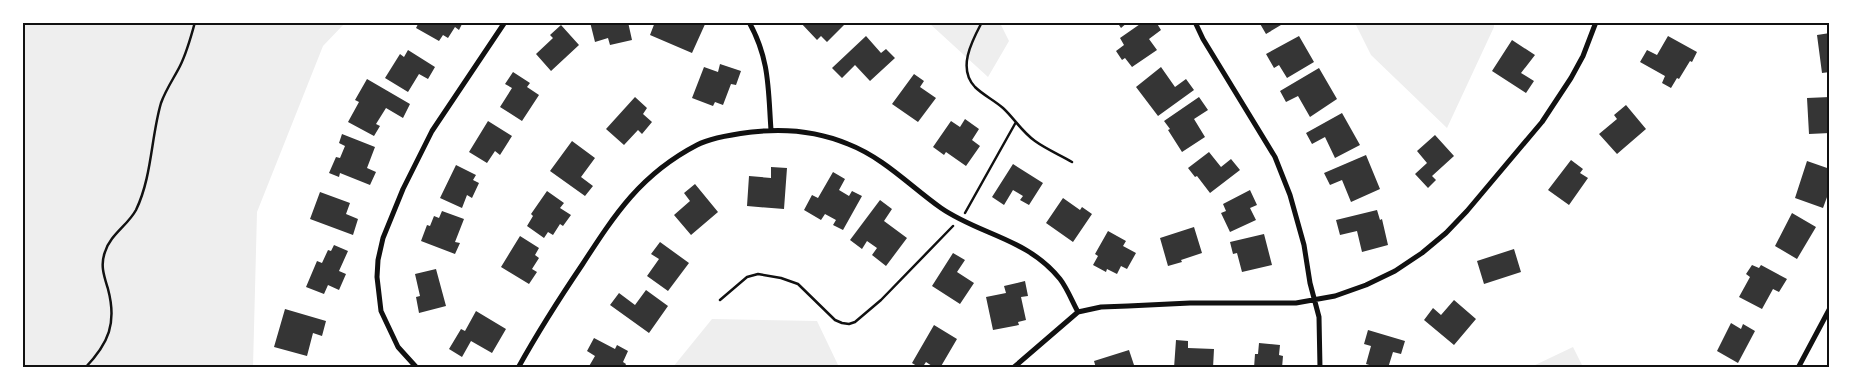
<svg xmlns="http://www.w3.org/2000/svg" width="1852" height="390" viewBox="0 0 1852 390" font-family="'DejaVu Sans',sans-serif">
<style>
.green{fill:#eee}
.building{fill:#353535}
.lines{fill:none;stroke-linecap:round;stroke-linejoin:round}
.path{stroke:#111;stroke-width:2.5}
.minor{stroke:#111;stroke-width:5}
.neatline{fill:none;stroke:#111;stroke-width:2}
</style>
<rect width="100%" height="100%" fill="#fff"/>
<path class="green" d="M 22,23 L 345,23 L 323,46 L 257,212 L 253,367 L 23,367 Z
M 929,23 L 1000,23 L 1009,41 L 988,77 Z
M 1355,23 L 1494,23 L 1494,27 L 1447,128 L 1371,55 Z
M 712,319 L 817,321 L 839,367 L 673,367 Z
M 1573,347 L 1583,367 L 1531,367 Z"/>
<path class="building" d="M 419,22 L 463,22 L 459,30 L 455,27 L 448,38 L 443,35 L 439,41 L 416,28 Z
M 590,22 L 628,22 L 632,40 L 610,45 L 608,38 L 595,42 Z
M 655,22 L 706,22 L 692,53 L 650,35 Z
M 800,22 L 847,22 L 827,42 L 821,36 L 817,40 Z
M 1117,22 L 1128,22 L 1121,28 Z
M 1143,22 L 1156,22 L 1161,30 L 1149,39 L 1157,50 L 1132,67 L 1125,58 L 1122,60 L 1116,51 L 1124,45 L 1120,38 Z
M 1259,22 L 1286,22 L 1266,34 Z
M 561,25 L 579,45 L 551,71 L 536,54 L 553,38 L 550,35 Z
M 1830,33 L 1830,72 L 1822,73 L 1817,35 Z
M 866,36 L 881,53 L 886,49 L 895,58 L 870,81 L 855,65 L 842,78 L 832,68 Z
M 1299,36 L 1314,62 L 1287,78 L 1279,65 L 1274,68 L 1266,54 Z
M 1668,36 L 1697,52 L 1692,62 L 1690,61 L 1679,79 L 1677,78 L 1671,88 L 1662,83 L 1665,76 L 1640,62 L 1647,50 L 1657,55 Z
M 1512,40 L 1535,55 L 1521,73 L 1534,81 L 1526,93 L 1492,71 Z
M 408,50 L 435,67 L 428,79 L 419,74 L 408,92 L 385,78 L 400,54 L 404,57 Z
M 720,64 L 741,71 L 736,85 L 731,84 L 723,105 L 715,102 L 713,106 L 692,98 L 704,67 L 718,72 Z
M 1161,67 L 1175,87 L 1186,79 L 1194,90 L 1158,116 L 1136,87 Z
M 1319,68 L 1337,99 L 1310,117 L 1298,96 L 1286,102 L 1280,91 Z
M 513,72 L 530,83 L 527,87 L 539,95 L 522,121 L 500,107 L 512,88 L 505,84 Z
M 914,74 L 924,81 L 920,87 L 936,98 L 918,122 L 892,104 Z
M 367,79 L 410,104 L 403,118 L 386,108 L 376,124 L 380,126 L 374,136 L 348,122 L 359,102 L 355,100 Z
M 635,97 L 647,108 L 643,114 L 652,122 L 642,134 L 638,130 L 624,145 L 606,129 Z
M 1199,97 L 1208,110 L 1194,119 L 1205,137 L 1182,152 L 1168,130 L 1170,129 L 1164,121 Z
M 1830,97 L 1830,133 L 1809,134 L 1807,98 Z
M 1626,105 L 1646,129 L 1617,154 L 1599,134 L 1617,119 L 1614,115 Z
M 1342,113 L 1360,145 L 1335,158 L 1325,137 L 1312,144 L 1306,133 Z
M 965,119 L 979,129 L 972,140 L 980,146 L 966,166 L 946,152 L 944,155 L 933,147 L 951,121 L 960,127 Z
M 488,121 L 512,136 L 500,155 L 495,151 L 487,163 L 469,152 Z
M 342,134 L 375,147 L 367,168 L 376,172 L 370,185 L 340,173 L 339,177 L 329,173 L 336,157 L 340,158 L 345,146 L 339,143 Z
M 1435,135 L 1454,156 L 1432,176 L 1436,180 L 1428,188 L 1415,174 L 1427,163 L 1417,151 Z
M 572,141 L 595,158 L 581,177 L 593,186 L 585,196 L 550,171 Z
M 1209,152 L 1221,167 L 1231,159 L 1240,170 L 1210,193 L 1197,176 L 1195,177 L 1188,168 Z
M 1366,155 L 1380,189 L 1351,202 L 1342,180 L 1330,185 L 1324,173 Z
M 1571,160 L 1583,169 L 1580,173 L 1588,178 L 1569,205 L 1548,190 Z
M 1807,161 L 1830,169 L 1830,189 L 1823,208 L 1795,198 Z
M 1013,164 L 1043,183 L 1029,205 L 1020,200 L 1023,196 L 1013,190 L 1004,205 L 992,197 Z
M 456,165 L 476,175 L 473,180 L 479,183 L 472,198 L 467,195 L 462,208 L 440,198 Z
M 771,167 L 787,168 L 784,209 L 747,206 L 749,176 L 771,178 Z
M 833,172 L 845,179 L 839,190 L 849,196 L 852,191 L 862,196 L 843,230 L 833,225 L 836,220 L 825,214 L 821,220 L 804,210 L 812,195 L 818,198 Z
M 695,184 L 718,212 L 691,235 L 674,215 L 690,201 L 684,193 Z
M 1250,190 L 1257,205 L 1250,208 L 1256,220 L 1230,232 L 1221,213 L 1226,211 L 1223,204 Z
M 547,191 L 564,203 L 560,208 L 571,215 L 563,226 L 560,224 L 553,235 L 548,232 L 544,238 L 527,226 L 533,216 L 531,214 Z
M 320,192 L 350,203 L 346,214 L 358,219 L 353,235 L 310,219 Z
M 1063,198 L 1080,210 L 1082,207 L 1092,214 L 1073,242 L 1046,223 Z
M 880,200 L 892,209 L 884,221 L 907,238 L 886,266 L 872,255 L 877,248 L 867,241 L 862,249 L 850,240 Z
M 1377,210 L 1380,220 L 1382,219 L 1388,245 L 1362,252 L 1357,231 L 1340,235 L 1336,220 Z
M 442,211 L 464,219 L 455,242 L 460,243 L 455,254 L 421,241 L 427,225 L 430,226 L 434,216 L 439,218 Z
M 1792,213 L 1816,227 L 1797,259 L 1775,246 Z
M 1194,227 L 1202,253 L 1181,260 L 1182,262 L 1168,266 L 1160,238 Z
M 1108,231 L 1126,241 L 1123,246 L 1136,253 L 1127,269 L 1121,266 L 1117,274 L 1107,269 L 1106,272 L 1093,265 L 1098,256 L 1095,254 Z
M 1264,234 L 1272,265 L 1242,272 L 1237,253 L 1233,254 L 1230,242 Z
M 520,236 L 539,248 L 535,255 L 539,258 L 532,269 L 537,272 L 529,284 L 501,267 Z
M 660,242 L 689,263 L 668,291 L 647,276 L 659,259 L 651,254 Z
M 334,245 L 348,251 L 339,271 L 346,274 L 339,290 L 328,285 L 324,294 L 306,287 L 317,261 L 322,263 L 328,250 L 331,251 Z
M 1514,249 L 1521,272 L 1484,284 L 1477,261 Z
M 953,253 L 965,260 L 957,272 L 974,283 L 960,304 L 932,286 Z
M 1752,265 L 1759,268 L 1761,265 L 1787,279 L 1779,292 L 1773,289 L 1762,309 L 1739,297 L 1750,277 L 1746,274 Z
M 436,269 L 446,306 L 419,313 L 416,297 L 420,296 L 415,274 Z
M 1025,281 L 1028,296 L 1021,297 L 1026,320 L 1018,322 L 1019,325 L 993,330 L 986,297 L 1006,293 L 1004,286 Z
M 646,290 L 668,306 L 649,333 L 610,305 L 619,293 L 635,305 Z
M 1454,300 L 1476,319 L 1454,345 L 1424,320 L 1433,308 L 1441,315 Z
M 285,309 L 326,321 L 322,336 L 313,333 L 307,356 L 274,347 Z
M 476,311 L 506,329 L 492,353 L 471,341 L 462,357 L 449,349 L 461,329 L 465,331 Z
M 1731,323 L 1741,329 L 1743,324 L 1755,331 L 1738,363 L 1717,351 Z
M 934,325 L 957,339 L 940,368 L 935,368 L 926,362 L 922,368 L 920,368 L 912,363 Z
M 1368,330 L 1405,341 L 1401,354 L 1393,352 L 1388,368 L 1379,368 L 1366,364 L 1371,346 L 1364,344 Z
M 594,338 L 615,349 L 617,345 L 628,351 L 623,362 L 626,364 L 624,368 L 588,368 L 595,356 L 587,351 Z
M 1176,340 L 1188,341 L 1188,348 L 1214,349 L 1213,368 L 1174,368 Z
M 1259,343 L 1280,345 L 1279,355 L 1283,356 L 1282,368 L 1254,368 L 1255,354 L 1258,354 Z
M 1129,350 L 1135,368 L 1096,368 L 1094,361 Z"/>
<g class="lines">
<path class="path" d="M 982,22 C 972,41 957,68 975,87 C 983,95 994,100 1003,108 C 1014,118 1022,132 1035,141 C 1046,149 1060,155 1072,162
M 965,213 L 1016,122
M 720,300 L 747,277 L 758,274 L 781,278 L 798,284 L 835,320 L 842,323 L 849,324 L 855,322 L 881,300 L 953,226
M 85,368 C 109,343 117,323 108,289 C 104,276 100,265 105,252 C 110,235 128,225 136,210 C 152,177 151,137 161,103 C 166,89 174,78 180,66 C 187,52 191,37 195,22"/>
<path class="minor" d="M 749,22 C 770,60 768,89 771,130
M 1195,22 L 1203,39 L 1275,157 L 1290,195 L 1304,245 L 1310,283 L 1319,317 L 1320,368
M 417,368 L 398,347 L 381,311 L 377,277 L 378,260 L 383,238 L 403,189 L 432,131 L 505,22
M 518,368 C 538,332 559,299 582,265 C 615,214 641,174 697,145 C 712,137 737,134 752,132 C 786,128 817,131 848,144 C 884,158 910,186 941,208 C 980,235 1027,238 1060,279 C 1067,288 1072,301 1078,312
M 1013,368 L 1078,312 L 1101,307 L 1128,306 L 1190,303 L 1296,303 L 1335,296 L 1366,285 L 1395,271 L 1422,253 L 1446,233 L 1467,211 L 1542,122 L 1571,78 L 1583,56 L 1596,22
M 1798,368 L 1830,308"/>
</g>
<rect width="1852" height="390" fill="none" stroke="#ffffff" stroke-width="48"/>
<rect x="24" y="24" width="1804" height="342" class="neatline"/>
</svg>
